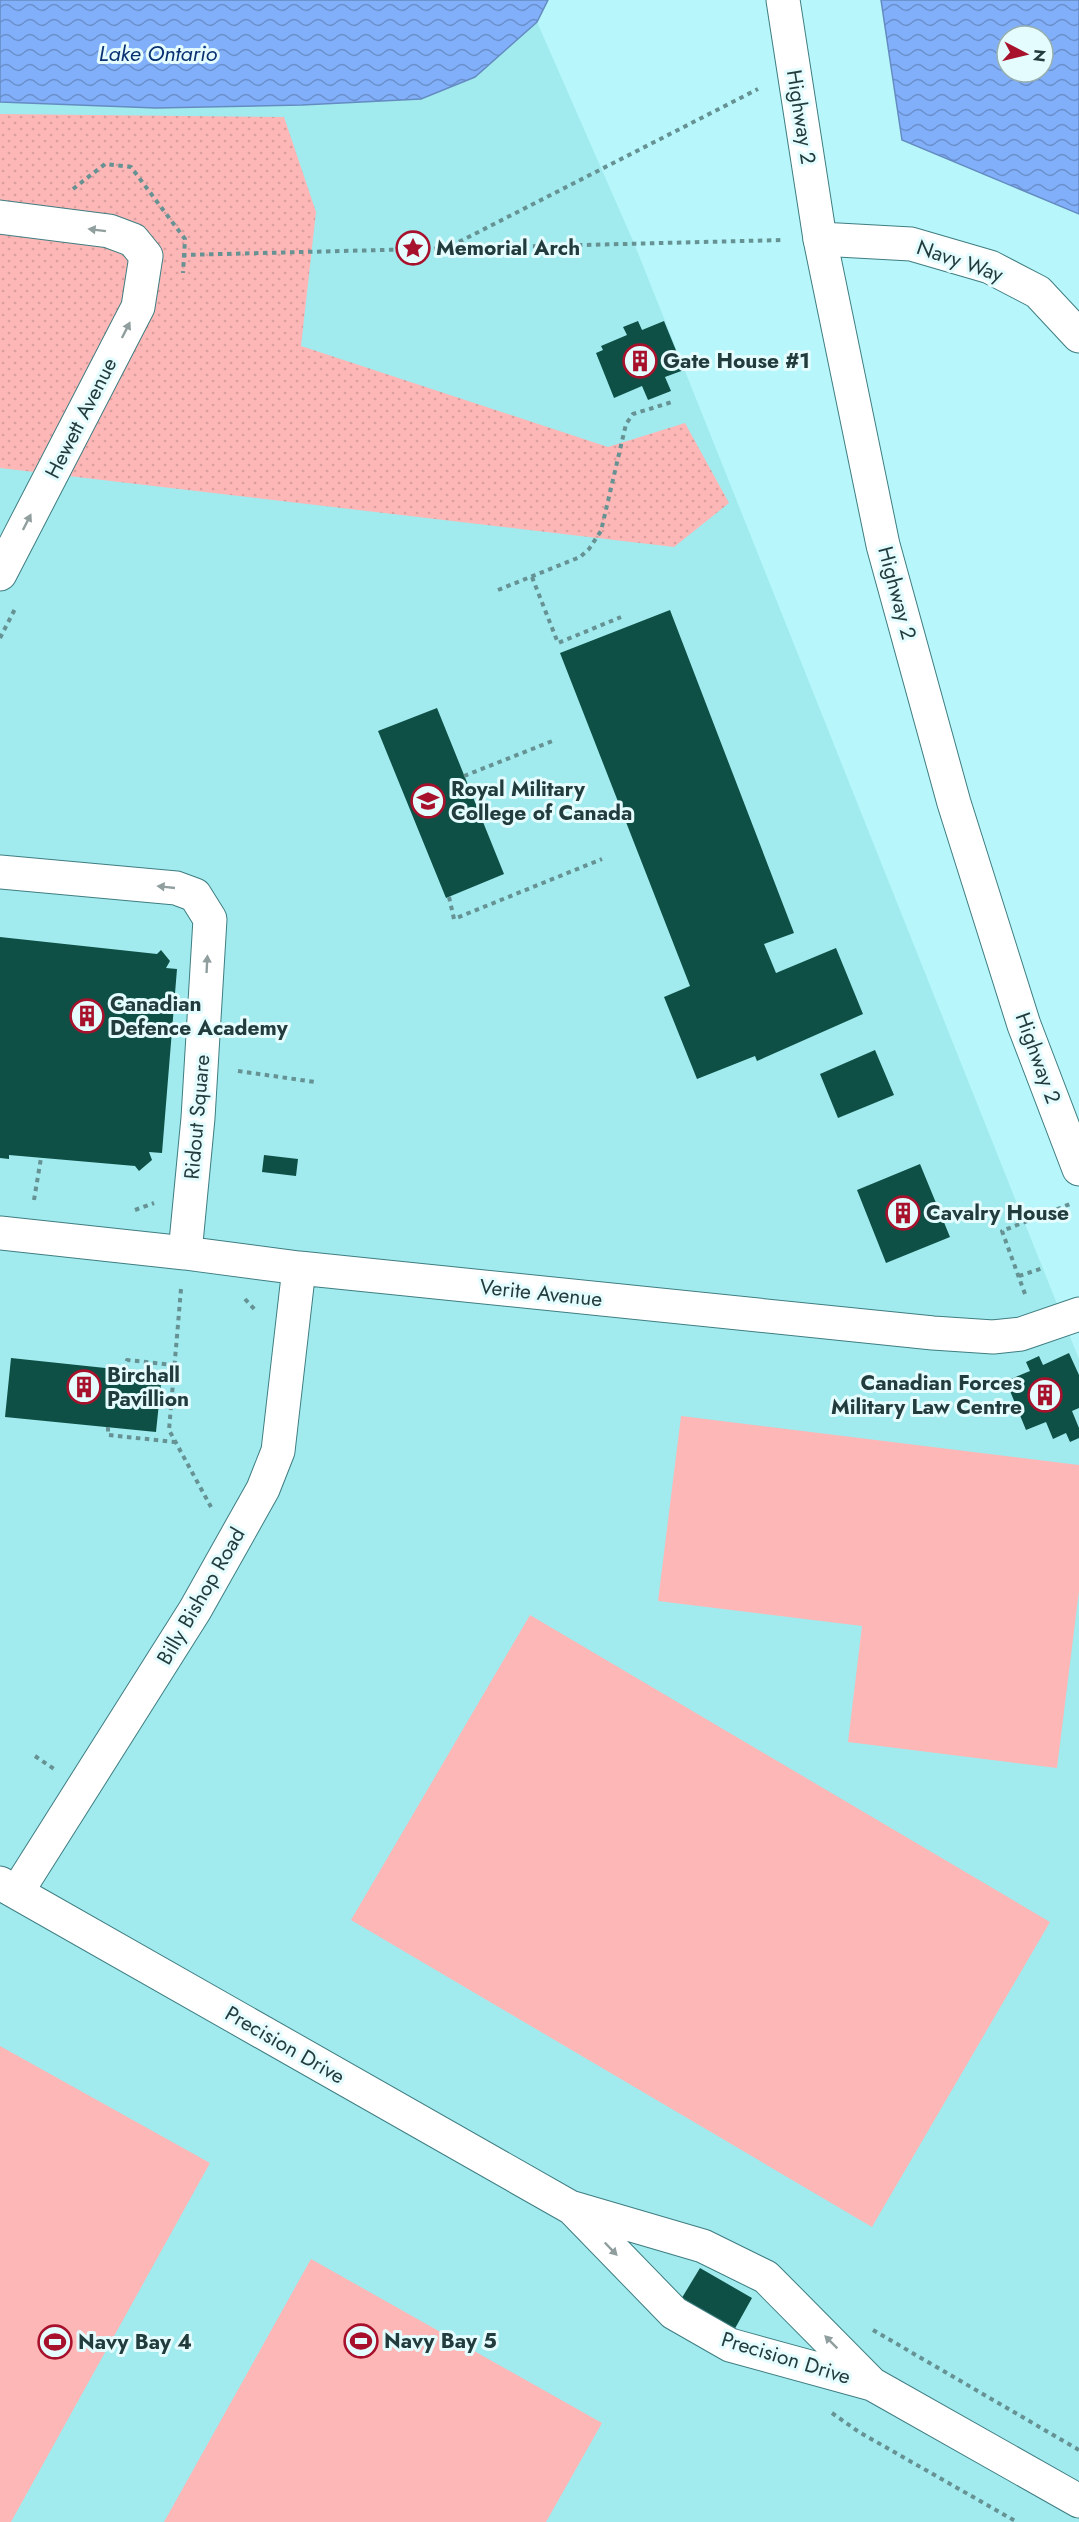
<svg xmlns="http://www.w3.org/2000/svg" width="1079" height="2522" viewBox="0 0 1079 2522" font-family="Jost,sans-serif">
<style>
.built{fill:#a1ebef}
.park{fill:url(#park-dots)}
.pitch{fill:#fdb7b6}
.water{fill:url(#water-waves);stroke:#658cc1;stroke-width:1.5;fill-rule:evenodd}
.building{fill:#0f5046}
.lines{fill:none;stroke-linecap:round;stroke-linejoin:round}
.street-casing{stroke:#3f7d81;stroke-width:35}
.secondary-casing{stroke:#3f7d81;stroke-width:35}
.path{stroke:#669294;stroke-width:4;stroke-dasharray:4.5 4.5;stroke-linecap:butt}
.street{stroke:#fff;stroke-width:33}
.secondary{stroke:#fff;stroke-width:33}
.oneway{fill:#909e9e}
.labels{text-anchor:middle;stroke-width:6;stroke-linejoin:round;paint-order:stroke}
.street-label{font-size:21px;fill:#223c3d;stroke:#e4fcfe}
.poi-label{font-size:21px;font-weight:bold;fill:#223c3d;stroke:#e4fcfe;text-anchor:start}
.water-label{font-size:22px;font-style:italic;fill:#0a3172;stroke:#e4fcfe}
</style>
<defs>
<pattern id="park-dots" width="8" height="8" patternUnits="userSpaceOnUse" patternTransform="scale(1.5)"><rect width="8" height="8" fill="#fdb7b6"/><path d="M2 2h.1M6 6h.1" fill="none" stroke="#d99e9d" stroke-width="1.8" stroke-linecap="round"/></pattern>
<pattern id="water-waves" width="16" height="10" patternUnits="userSpaceOnUse" patternTransform="scale(1.5)"><rect width="16" height="10" fill="#82affa"/><path d="M0 5q4-4 8 0t8 0" fill="none" stroke="#6a90cc"/></pattern>
</defs>
<rect width="100%" height="100%" fill="#b7f7fb"/>
<path class="built" d="M 537,22 L 634,243 L 1079,1359 L 1079,2522 L 0,2522 L 0,102 L 156,108 L 302,105 L 421,99 L 475,77 Z"/>
<path class="park" d="M 0,114 L 284,117 L 316,212 L 301,346 L 608,447 L 685,423 L 729,503 L 674,547 L 0,468 Z"/>
<path class="pitch" d="M 681,1416 L 1079,1465 L 1079,1591 L 1057,1768 L 848,1742 L 862,1626 L 658,1601 Z
M 530,1615 L 1050,1922 L 872,2227 L 351,1920 Z
M 0,2046 L 210,2163 L 11,2522 L 0,2522 Z
M 311,2259 L 602,2423 L 546,2522 L 164,2522 Z"/>
<path class="water" d="M 0,0 L 548,0 L 537,22 L 475,77 L 421,99 L 302,105 L 156,108 L 0,102 Z
M 881,0 L 1079,0 L 1079,214 L 902,140 ZM 1007,36 L 1043,36 L 1043,72 L 1007,72 Z"/>
<path class="building" d="M 638,321 L 642,330 L 664,321 L 684,370 L 665,377 L 671,391 L 648,400 L 642,386 L 614,398 L 596,353 L 603,350 L 601,346 L 627,335 L 623,327 Z
M 670,610 L 794,933 L 764,944 L 776,973 L 836,948 L 863,1014 L 757,1061 L 755,1056 L 697,1079 L 664,997 L 690,986 L 560,653 Z
M 437,708 L 504,874 L 446,898 L 378,731 Z
M 0,937 L 157,954 L 161,950 L 170,961 L 166,968 L 177,969 L 162,1153 L 149,1152 L 152,1160 L 139,1171 L 135,1166 L 9,1155 L 9,1159 L 0,1158 Z
M 875,1050 L 894,1095 L 838,1118 L 820,1074 Z
M 264,1155 L 298,1159 L 296,1176 L 262,1172 Z
M 920,1164 L 950,1237 L 886,1263 L 857,1190 Z
M 1069,1353 L 1079,1375 L 1079,1408 L 1072,1411 L 1079,1428 L 1079,1438 L 1070,1442 L 1066,1433 L 1053,1439 L 1046,1422 L 1026,1430 L 1006,1381 L 1030,1371 L 1026,1362 L 1039,1356 L 1043,1365 Z
M 11,1358 L 162,1374 L 156,1432 L 5,1417 Z
M 700,2268 L 752,2298 L 733,2332 L 680,2301 Z"/>
<g class="lines">
<defs>
<path id="street" d="M 0,217 L 109,231 L 133,240 L 146,256 L 138,307 L 0,574
M 820,239 L 911,244 L 990,267 L 1038,292 L 1079,336
M 0,872 L 176,888 L 195,895 L 210,919 L 198,1118 L 185,1253
M 0,1233 L 185,1253 L 299,1268 L 933,1333 L 993,1337 L 1021,1334 L 1079,1314
M 0,1883 L 570,2207 L 703,2246 L 766,2277 L 872,2384
M 17,1892 L 195,1610 L 263,1489 L 278,1451 L 299,1268
M 572,2208 L 674,2313 L 730,2345 L 872,2384 L 1079,2501"/>
<path id="secondary" d="M 783,0 L 820,239 L 883,545 L 954,803 L 1024,1025 L 1079,1169"/>
</defs>
<use href="#street" class="street-casing"/>
<use href="#secondary" class="secondary-casing"/>
<path class="path" d="M 73,189 L 105,164 L 131,167 L 185,239 L 183,273
M 451,246 L 758,89
M 182,255 L 783,240
M 532,577 L 558,643 L 621,617
M 498,590 L 580,557 L 589,549 L 601,531 L 626,424 L 633,414 L 672,402
M 0,638 L 16,607
M 464,776 L 555,740
M 449,897 L 454,919 L 602,859
M 238,1071 L 315,1082
M 34,1200 L 41,1158
M 135,1210 L 154,1203
M 1019,1276 L 1043,1268
M 181,1289 L 169,1430 L 211,1507
M 1025,1294 L 1002,1231 L 1070,1204
M 245,1299 L 256,1311
M 126,1370 L 127,1360 L 174,1365
M 159,1399 L 171,1400
M 108,1427 L 108,1435 L 175,1442
M 35,1756 L 54,1769
M 873,2330 L 1079,2450
M 832,2413 L 859,2432 L 1017,2522"/>
<use href="#street" class="street"/>
<use href="#secondary" class="secondary"/>
</g>
<defs><path id="oneway-solid" d="M-6-.8H1V-3.2L6.5 0L1 3.2V.8H-6Z" transform="scale(1.5)"/></defs>
<g class="oneway">
<use href="#oneway-solid" transform="translate(97 230) rotate(-173)"/>
<use href="#oneway-solid" transform="translate(126 330) rotate(-63)"/>
<use href="#oneway-solid" transform="translate(27 522) rotate(-63)"/>
<use href="#oneway-solid" transform="translate(166 887) rotate(-174)"/>
<use href="#oneway-solid" transform="translate(207 964) rotate(-87)"/>
<use href="#oneway-solid" transform="translate(611 2249) rotate(46)"/>
<use href="#oneway-solid" transform="translate(831 2342) rotate(-135)"/>
</g>
<defs>
<symbol id="sight-ring" viewBox="-11 -11 22 22"><circle r="9.5" fill="#e4fcfe" stroke="#a8112c" stroke-width="1.5"/><path d="M0-6L1.8-2.2L6-1.7L2.9 1.2L3.7 5.4L0 3.3L-3.7 5.4L-2.9 1.2L-6-1.7L-1.8-2.2Z" fill="#a8112c"/></symbol>
<symbol id="building-ring" viewBox="-11 -11 22 22"><circle r="9.5" fill="#e4fcfe" stroke="#a8112c" stroke-width="1.5"/><path d="M-4-6H4V6H1V3H-1V6H-4ZM-2.5-4.3h1.7v1.8h-1.7ZM.8-4.3h1.7v1.8H.8ZM-2.5-1h1.7V.8h-1.7ZM.8-1h1.7V.8H.8Z" fill="#a8112c"/></symbol>
<symbol id="university-ring" viewBox="-11 -11 22 22"><circle r="9.5" fill="#e4fcfe" stroke="#a8112c" stroke-width="1.5"/><path d="M0-5L7-2L0 1L-7-2ZM-4 1L0 2.5L4 1V4Q0 6-4 4Z" fill="#a8112c"/></symbol>
<symbol id="stadium-ring" viewBox="-11 -11 22 22"><circle r="9.5" fill="#e4fcfe" stroke="#a8112c" stroke-width="1.5"/><path d="M0-5a6.5 5 0 1 0 0 10a6.5 5 0 1 0 0-10ZM-3.5-1.8h7v3.6h-7Z" fill="#a8112c"/></symbol>
</defs>
<g fill-rule="evenodd">
<use href="#sight-ring" x="394" y="229" width="38" height="38"/>
<use href="#building-ring" x="621" y="342" width="38" height="38"/>
<use href="#university-ring" x="409" y="782" width="38" height="38"/>
<use href="#building-ring" x="68" y="997" width="38" height="38"/>
<use href="#building-ring" x="884" y="1194" width="38" height="38"/>
<use href="#building-ring" x="65" y="1368" width="38" height="38"/>
<use href="#building-ring" x="1026" y="1376" width="38" height="38"/>
<use href="#stadium-ring" x="342" y="2322" width="38" height="38"/>
<use href="#stadium-ring" x="36" y="2323" width="38" height="38"/>
</g>
<g class="labels">
<g class="street-label">
<text transform="translate(801 117) rotate(81)" y="7">Highway 2</text>
<text transform="translate(960 261) rotate(19)" y="7">Navy Way</text>
<text transform="translate(81 418) rotate(-63)" y="7">Hewett Avenue</text>
<text transform="translate(897 593) rotate(75)" y="7">Highway 2</text>
<text transform="translate(1038 1058) rotate(70)" y="7">Highway 2</text>
<text transform="translate(197 1117) rotate(-85)" y="7">Ridout Square</text>
<text transform="translate(541 1293) rotate(6)" y="7">Verite Avenue</text>
<text transform="translate(201 1596) rotate(-60)" y="7">Billy Bishop Road</text>
<text transform="translate(285 2045) rotate(30)" y="7">Precision Drive</text>
<text transform="translate(786 2358) rotate(17)" y="7">Precision Drive</text>
</g>
<g class="poi-label">
<text x="436" y="255">Memorial Arch</text>
<text x="663" y="368">Gate House #1</text>
<text x="451" y="796">Royal Military<tspan x="451" dy="24">College of Canada</tspan></text>
<text x="110" y="1011">Canadian<tspan x="110" dy="24">Defence Academy</tspan></text>
<text x="926" y="1220">Cavalry House</text>
<text x="107" y="1382">Birchall<tspan x="107" dy="24">Pavillion</tspan></text>
<text x="1022" y="1390" text-anchor="end">Canadian Forces<tspan x="1022" dy="24">Military Law Centre</tspan></text>
<text x="384" y="2348">Navy Bay 5</text>
<text x="78" y="2349">Navy Bay 4</text>
</g>
<g class="water-label">
<text x="158" y="61">Lake Ontario</text>
</g>
</g>
<g transform="translate(1025 54) rotate(97)"><circle r="28" fill="#e4fcfe" stroke="#96afb1" stroke-width="1.5"/>
<path d="M0-4.5L10 22L0 15L-10 22Z" fill="#a8112c"/>
<text y="-9" font-size="16" font-weight="bold" text-anchor="middle" fill="#223c3d">N</text>
</g>
</svg>
